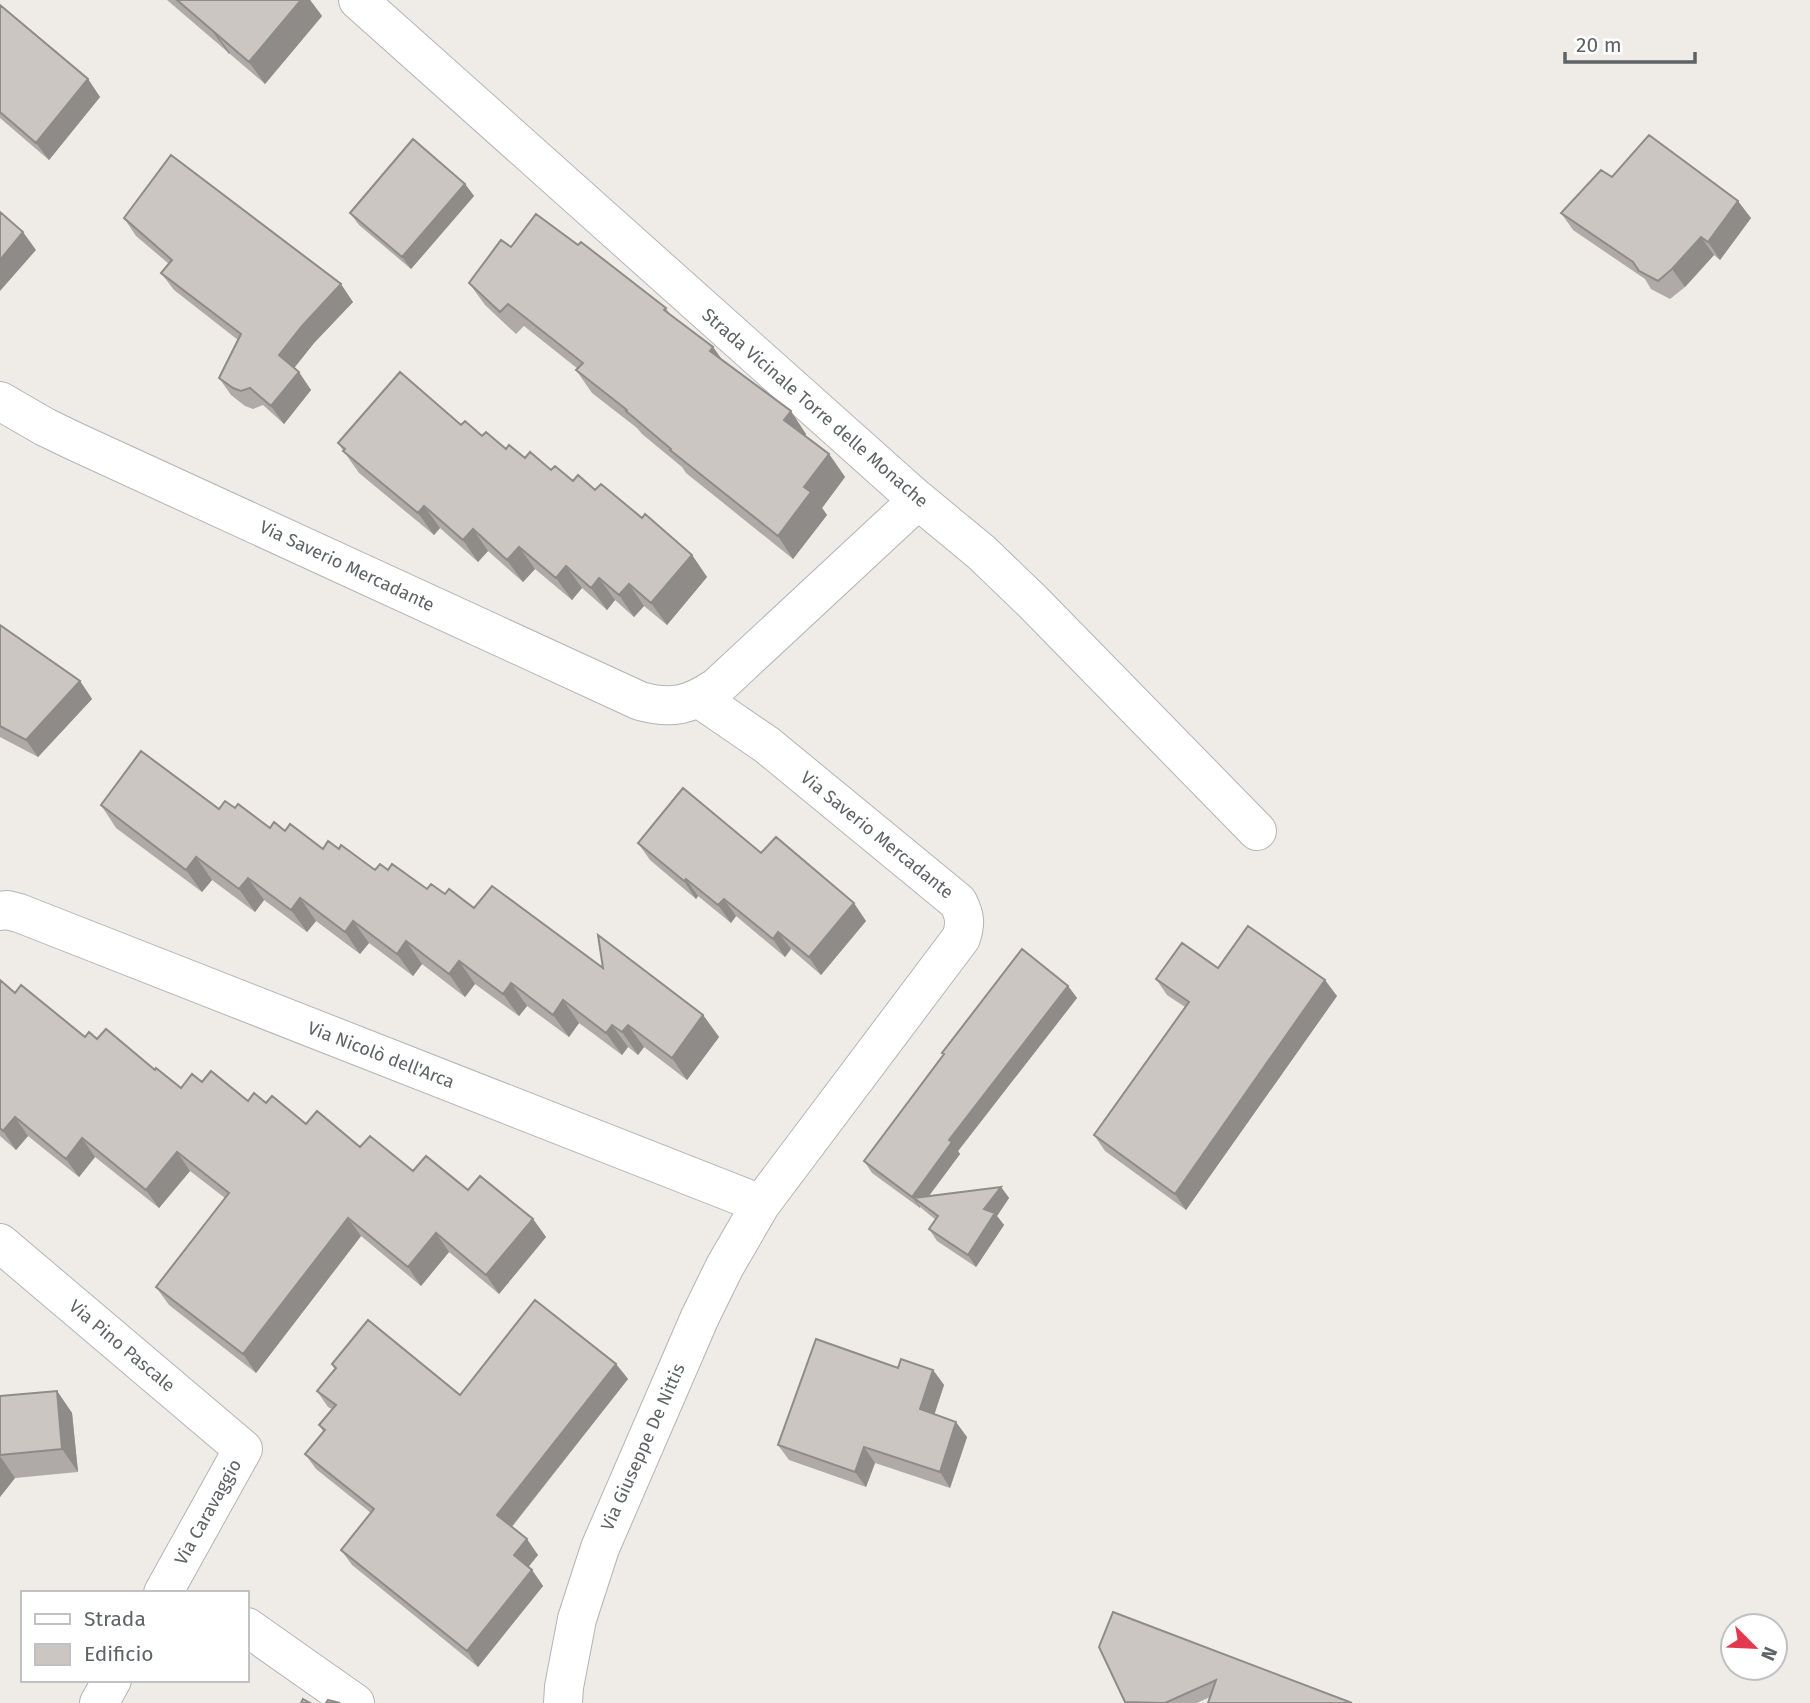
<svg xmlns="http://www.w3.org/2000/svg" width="1810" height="1703" viewBox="0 0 1810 1703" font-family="'Fira Sans',sans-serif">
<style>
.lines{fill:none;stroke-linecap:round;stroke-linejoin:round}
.minor-casing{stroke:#b1b5b8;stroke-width:40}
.minor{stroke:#fff;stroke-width:38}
.wall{fill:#afaaa7}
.shaded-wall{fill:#8e8b88}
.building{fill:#cbc6c2;stroke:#8e8b88;stroke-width:2}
.labels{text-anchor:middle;stroke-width:5;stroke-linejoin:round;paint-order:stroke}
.street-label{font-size:18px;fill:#5e6366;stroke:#fff}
</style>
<rect width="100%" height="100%" fill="#efebe6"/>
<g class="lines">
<defs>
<path id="minor" d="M 358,0 L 912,495 L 981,552 L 1033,602 L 1257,831
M 0,401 L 45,427 L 74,441 L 640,701 C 672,710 690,705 717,687 L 918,500
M 0,911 L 7,910 L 19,913 L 761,1204
M 0,1243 L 243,1449 L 163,1593
M 247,1627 L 355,1703
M 99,1703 L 112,1680
M 563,1703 L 564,1687 L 577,1619 L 600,1548 L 700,1317 L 725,1266 L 761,1204 L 961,938 C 966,923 965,916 958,902 L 767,745 L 700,699"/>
</defs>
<use href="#minor" class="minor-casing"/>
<use href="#minor" class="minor"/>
</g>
<path class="wall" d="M 167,0 L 310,0 L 322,16 L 265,84 Z
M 0,5 L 88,79 L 100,97 L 49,160 L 0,118 Z
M 1612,177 L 1751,218 L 1720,260 L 1714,255 L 1685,287 L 1670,299 L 1651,289 L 1645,279 L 1573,230 L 1561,213 Z
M 465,184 L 474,196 L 411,269 L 359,225 L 350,213 Z
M 124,218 L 353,302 L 314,343 L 294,368 L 311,390 L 284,424 L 263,405 L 253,409 L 245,406 L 231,395 L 219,378 L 238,340 L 174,290 L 161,273 L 169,264 L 136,236 Z
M 578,245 L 666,308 L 671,316 L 713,347 L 723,361 L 806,434 L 805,436 L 829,454 L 845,477 L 822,508 L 827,515 L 793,559 L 686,473 L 682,467 L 642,434 L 637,428 L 592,393 L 576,370 L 578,369 L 524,326 L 516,334 L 485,305 L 469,283 L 511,247 Z
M 461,425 L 506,449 L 551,470 L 573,481 L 595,490 L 642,518 L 692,555 L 707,577 L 667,625 L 644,606 L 634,617 L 615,600 L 607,610 L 582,588 L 572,600 L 535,569 L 523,582 L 488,551 L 478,562 L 440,528 L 434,535 L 359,473 L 338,443 Z
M 0,625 L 80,681 L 92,699 L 38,757 L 0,737 Z
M 101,805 L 219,809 L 235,808 L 270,828 L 285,831 L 323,849 L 339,849 L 375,870 L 388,870 L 427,889 L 445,894 L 703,1015 L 719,1037 L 687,1080 L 644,1047 L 638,1055 L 628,1047 L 622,1055 L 579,1023 L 569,1037 L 527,1006 L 519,1016 L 475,984 L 465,997 L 422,964 L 413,976 L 369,943 L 360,954 L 316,921 L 307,932 L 264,900 L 255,912 L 212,880 L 202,892 L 116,828 Z
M 638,843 L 761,853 L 866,921 L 821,975 L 791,949 L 785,957 L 736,916 L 731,923 L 698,896 L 696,899 L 650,860 Z
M 1218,968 L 1337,996 L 1186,1210 L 1105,1151 L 1094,1135 L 1185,1007 L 1167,995 L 1156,979 Z
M 0,980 L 15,993 L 85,1037 L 97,1039 L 155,1070 L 181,1088 L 202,1082 L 248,1101 L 266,1103 L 306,1124 L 360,1147 L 413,1171 L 468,1190 L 533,1219 L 546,1237 L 499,1294 L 449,1252 L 421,1286 L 361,1236 L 256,1373 L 169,1305 L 156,1287 L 225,1198 L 190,1171 L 159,1208 L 95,1157 L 79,1177 L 28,1136 L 16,1150 L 0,1136 Z
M 1068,986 L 1077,998 L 958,1151 L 960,1154 L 929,1196 L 1001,1187 L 1009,1198 L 997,1216 L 1004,1225 L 976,1267 L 937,1241 L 929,1229 L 936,1220 L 920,1207 L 920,1208 L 872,1173 L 864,1161 L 943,1055 L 942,1053 Z
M 332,1364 L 460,1395 L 616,1364 L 628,1379 L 512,1527 L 538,1555 L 528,1567 L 532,1570 L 543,1586 L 478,1667 L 352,1565 L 341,1550 L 371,1513 L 316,1469 L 305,1454 L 323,1431 L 319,1425 L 332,1409 L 328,1407 L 317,1391 L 335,1370 Z
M 898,1368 L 933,1370 L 944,1385 L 934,1414 L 967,1437 L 950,1488 L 875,1463 L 866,1487 L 789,1460 L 778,1445 Z
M 57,1391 L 72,1413 L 78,1472 L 15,1478 L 0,1497 L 0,1396 Z
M 1099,1647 L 1352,1703 L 1210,1697 L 1197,1703 L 1125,1703 Z"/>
<path class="shaded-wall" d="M 301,0 L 310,0 L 322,16 L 265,84 L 249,62 Z
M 214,31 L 230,53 L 229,54 L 213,32 Z
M 88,79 L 100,97 L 49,160 L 36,143 Z
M 465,184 L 474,196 L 411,269 L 402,257 Z
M 1738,201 L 1751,218 L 1720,260 L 1708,242 Z
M 23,232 L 36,250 L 0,291 L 0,260 Z
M 1701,237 L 1714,255 L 1685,287 L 1672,269 Z
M 341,284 L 353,302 L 314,343 L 291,372 L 279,355 L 302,326 Z
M 713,347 L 729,370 L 710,351 Z
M 299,372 L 311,390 L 284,424 L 271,406 Z
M 791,411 L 806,434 L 800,443 L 784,420 Z
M 829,454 L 845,477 L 822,508 L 827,515 L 793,559 L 778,536 L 804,487 Z
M 424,506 L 440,528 L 434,535 L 418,513 Z
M 473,529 L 488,551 L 478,562 L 463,540 Z
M 519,547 L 535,569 L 523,582 L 507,560 Z
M 692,555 L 707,577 L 667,625 L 651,603 Z
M 566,566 L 582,588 L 572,600 L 556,578 Z
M 599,578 L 615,600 L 607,610 L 591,588 Z
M 629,584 L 644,606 L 634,617 L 619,595 Z
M 80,681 L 92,699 L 38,757 L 26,740 Z
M 196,857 L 212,880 L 202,892 L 186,870 Z
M 248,878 L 264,900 L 255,912 L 239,889 Z
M 686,879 L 698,896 L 696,899 L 684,881 Z
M 300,898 L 316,921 L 307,932 L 291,910 Z
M 724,899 L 736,916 L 731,923 L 718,905 Z
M 854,903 L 866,921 L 821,975 L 809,957 Z
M 353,921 L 369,943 L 360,954 L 345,932 Z
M 778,932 L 791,949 L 785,957 L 773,939 Z
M 406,941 L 422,964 L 413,976 L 397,954 Z
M 459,961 L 475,984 L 465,997 L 449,974 Z
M 1325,980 L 1337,996 L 1186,1210 L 1175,1194 Z
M 511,983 L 527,1006 L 519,1016 L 503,994 Z
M 1068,986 L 1077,998 L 958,1151 L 960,1154 L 922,1205 L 914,1198 L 920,1207 L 920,1208 L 912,1197 L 949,1140 Z
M 563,1000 L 579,1023 L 569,1037 L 553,1015 Z
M 703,1015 L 719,1037 L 687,1080 L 672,1058 Z
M 612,1025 L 628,1047 L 622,1055 L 606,1033 Z
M 628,1025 L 644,1047 L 638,1055 L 622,1032 Z
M 15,1117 L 28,1136 L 16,1150 L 3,1131 Z
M 82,1138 L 95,1157 L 79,1177 L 66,1159 Z
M 177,1152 L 190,1171 L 159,1208 L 146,1190 Z
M 1001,1187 L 1009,1198 L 997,1216 L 1004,1225 L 976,1267 L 968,1255 L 984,1209 Z
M 348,1218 L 361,1236 L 256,1373 L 243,1354 Z
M 533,1219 L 546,1237 L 499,1294 L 486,1275 Z
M 436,1233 L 449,1252 L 421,1286 L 408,1267 Z
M 616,1364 L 628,1379 L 508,1531 L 497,1515 Z
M 933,1370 L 944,1385 L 931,1425 L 920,1409 Z
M 57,1391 L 72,1413 L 78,1472 L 62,1449 Z
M 956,1422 L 967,1437 L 950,1488 L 940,1472 Z
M 864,1447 L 875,1463 L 866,1487 L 855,1472 Z
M 0,1456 L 15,1478 L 0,1497 Z
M 527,1539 L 538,1555 L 525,1571 L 514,1555 Z
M 532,1570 L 543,1586 L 478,1667 L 467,1651 Z"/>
<path class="building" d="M 177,0 L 301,0 L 249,62 Z
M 0,5 L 88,79 L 36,143 L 0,112 Z
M 1649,135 L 1738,201 L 1708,242 L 1701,237 L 1672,269 L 1658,281 L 1639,271 L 1633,262 L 1561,213 L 1601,170 L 1612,177 Z
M 413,139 L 465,184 L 402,257 L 350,213 Z
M 171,155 L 341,284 L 302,326 L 279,355 L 299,372 L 271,406 L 250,388 L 241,391 L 233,388 L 219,378 L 241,334 L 161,273 L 172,260 L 124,218 Z
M 0,212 L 23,232 L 0,260 Z
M 536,214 L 578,245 L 581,242 L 666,308 L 664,310 L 713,347 L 710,351 L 791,411 L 784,420 L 829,454 L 804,487 L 811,492 L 778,536 L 670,450 L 671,449 L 626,411 L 627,410 L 576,370 L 583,363 L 508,304 L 500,312 L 469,283 L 501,240 L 511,247 Z
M 400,372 L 461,425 L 465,421 L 482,436 L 486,432 L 506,449 L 509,445 L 525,458 L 530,452 L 551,470 L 555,466 L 573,481 L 578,475 L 595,490 L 601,484 L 642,518 L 645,514 L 692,555 L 651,603 L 629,584 L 619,595 L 599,578 L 591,588 L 566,566 L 556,578 L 519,547 L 507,560 L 473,529 L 463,540 L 424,506 L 418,513 L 343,451 L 345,449 L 338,443 Z
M 0,625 L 80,681 L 26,740 L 0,726 Z
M 141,751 L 219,809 L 225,801 L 235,808 L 238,804 L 270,828 L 274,822 L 285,831 L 290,824 L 323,849 L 328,841 L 339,849 L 341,845 L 375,870 L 380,864 L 388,870 L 392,864 L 427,889 L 431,884 L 445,894 L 449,889 L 474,908 L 492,886 L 603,968 L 598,935 L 703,1015 L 672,1058 L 628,1025 L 622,1032 L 612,1025 L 606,1033 L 563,1000 L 553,1015 L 511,983 L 503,994 L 459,961 L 449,974 L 406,941 L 397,954 L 353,921 L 345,932 L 300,898 L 291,910 L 248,878 L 239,889 L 196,857 L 186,870 L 101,805 Z
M 683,788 L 761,853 L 776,837 L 854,903 L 809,957 L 778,932 L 773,939 L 724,899 L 718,905 L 686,879 L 684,881 L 638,843 Z
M 1248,926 L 1325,980 L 1175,1194 L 1094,1135 L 1189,1002 L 1156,979 L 1182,943 L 1218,968 Z
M 1022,949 L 1068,986 L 949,1140 L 952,1142 L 912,1197 L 864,1161 L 944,1054 L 942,1053 Z
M 0,980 L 15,993 L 21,985 L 85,1037 L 89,1032 L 97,1039 L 106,1029 L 155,1070 L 156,1068 L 181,1088 L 192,1074 L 202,1082 L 211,1071 L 248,1101 L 254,1093 L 266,1103 L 272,1096 L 306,1124 L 317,1111 L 360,1147 L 370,1136 L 413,1171 L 426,1156 L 468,1190 L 480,1176 L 533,1219 L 486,1275 L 436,1233 L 408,1267 L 348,1218 L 243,1354 L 156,1287 L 229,1193 L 177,1152 L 146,1190 L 82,1138 L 66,1159 L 15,1117 L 3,1131 L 0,1128 Z
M 1001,1187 L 984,1209 L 995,1213 L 968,1255 L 929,1229 L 938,1216 L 914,1198 Z
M 535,1300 L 616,1364 L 497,1515 L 527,1539 L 514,1555 L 532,1570 L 467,1651 L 341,1550 L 374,1509 L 305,1454 L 325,1430 L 319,1425 L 336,1405 L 317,1391 L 336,1368 L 332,1364 L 368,1320 L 460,1395 Z
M 816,1339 L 898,1368 L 901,1359 L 933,1370 L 920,1409 L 956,1422 L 940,1472 L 864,1447 L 855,1472 L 778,1445 Z
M 57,1391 L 62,1449 L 0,1455 L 0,1396 Z
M 1113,1612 L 1352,1703 L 1208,1703 L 1216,1680 L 1165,1703 L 1125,1702 L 1099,1647 Z
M 303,1699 L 310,1703 L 301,1703 Z
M 328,1700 L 340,1703 L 326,1703 Z"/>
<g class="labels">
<g class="street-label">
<text transform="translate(815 408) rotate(41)" y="6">Strada Vicinale Torre delle Monache</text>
<text transform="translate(347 566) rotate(25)" y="6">Via Saverio Mercadante</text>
<text transform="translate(877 835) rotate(39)" y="6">Via Saverio Mercadante</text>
<text transform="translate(381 1055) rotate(21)" y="6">Via Nicolò dell'Arca</text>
<text transform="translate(122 1346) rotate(40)" y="6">Via Pino Pascale</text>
<text transform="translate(643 1447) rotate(-66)" y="6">Via Giuseppe De Nittis</text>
<text transform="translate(208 1512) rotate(-61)" y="6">Via Caravaggio</text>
</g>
</g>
<rect x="21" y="1591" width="228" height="91" fill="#ffffff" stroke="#bfc1c2" stroke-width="2"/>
<rect x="35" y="1614" width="35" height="10" fill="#ffffff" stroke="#bfc1c2" stroke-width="2"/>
<text x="84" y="1626" font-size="21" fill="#5e6366">Strada</text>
<rect x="35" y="1644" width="35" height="21" fill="#cbc6c2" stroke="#bfc1c2" stroke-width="2"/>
<text x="84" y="1661" font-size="21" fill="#5e6366">Edificio</text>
<g transform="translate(1754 1647) rotate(114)"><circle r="33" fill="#ffffff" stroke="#bfc1c2" stroke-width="2"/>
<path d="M0-5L12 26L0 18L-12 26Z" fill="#e23950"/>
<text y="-10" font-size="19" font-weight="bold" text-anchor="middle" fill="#5e6366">N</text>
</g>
<path d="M1565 52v10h130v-10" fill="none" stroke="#5e6366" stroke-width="3.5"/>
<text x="1576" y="52" font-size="21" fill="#5e6366" stroke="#ffffff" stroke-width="5" paint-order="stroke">20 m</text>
</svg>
